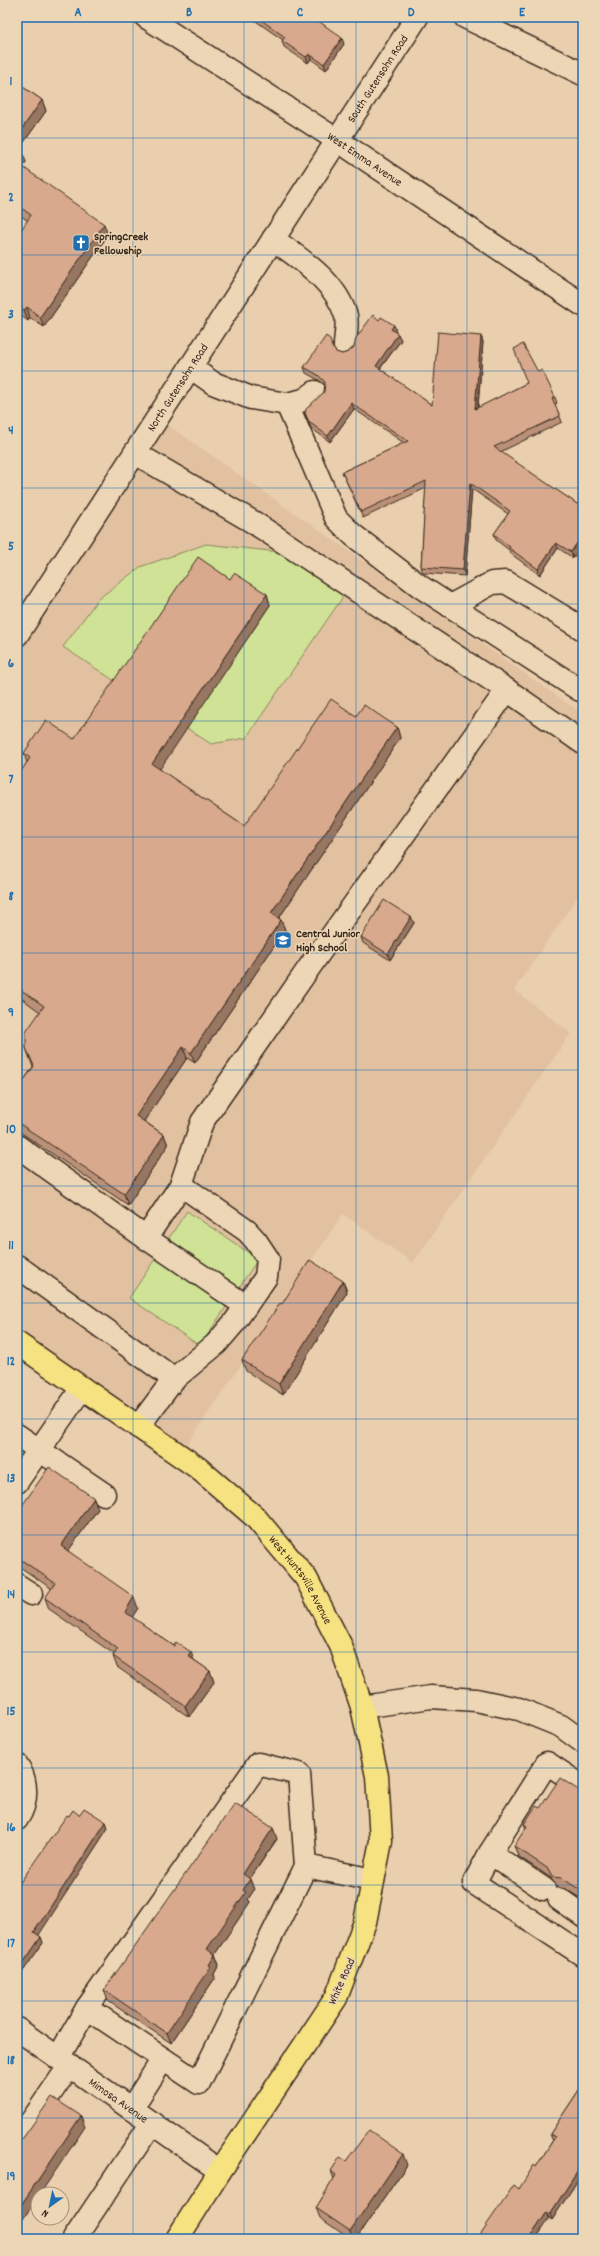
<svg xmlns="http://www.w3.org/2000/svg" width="600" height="2256" viewBox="0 0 600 2256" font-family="Dekko,sans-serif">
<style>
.built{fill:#e2c1a1}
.green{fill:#d0e296;stroke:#86865a}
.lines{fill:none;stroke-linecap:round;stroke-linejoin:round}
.minor-casing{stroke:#3b2a1e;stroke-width:25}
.major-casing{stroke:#3b2a1e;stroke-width:25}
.minor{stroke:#ecd6b5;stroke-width:22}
.major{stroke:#f6e281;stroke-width:22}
.wall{fill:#ba9178;stroke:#3b2a1e}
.shaded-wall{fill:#977662;stroke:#3b2a1e}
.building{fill:#d8a98c;stroke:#3b2a1e}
.grid{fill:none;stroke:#1f6fb2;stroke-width:1;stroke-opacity:0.55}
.labels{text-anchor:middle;stroke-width:3;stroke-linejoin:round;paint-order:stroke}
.street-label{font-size:12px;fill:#3b2a1e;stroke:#ecd6b5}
.poi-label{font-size:12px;font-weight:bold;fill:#3b2a1e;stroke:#ecd6b5;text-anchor:start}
.neatline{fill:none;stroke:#1f6fb2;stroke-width:1.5}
.grid-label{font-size:13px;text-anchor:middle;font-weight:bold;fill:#1f6fb2}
</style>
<rect width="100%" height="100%" fill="#eacfae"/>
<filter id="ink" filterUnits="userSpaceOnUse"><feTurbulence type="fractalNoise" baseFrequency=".025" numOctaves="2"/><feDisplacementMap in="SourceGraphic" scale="8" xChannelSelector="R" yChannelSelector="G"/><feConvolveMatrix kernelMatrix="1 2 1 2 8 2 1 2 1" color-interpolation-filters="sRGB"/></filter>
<g filter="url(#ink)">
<path class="built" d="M 158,418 L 583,714 L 583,889 L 514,990 L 571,1033 L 413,1263 L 343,1214 L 180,1455 L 17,1343 L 17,635 Z"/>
<path class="green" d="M 206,544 L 279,552 L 347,591 L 246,738 L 211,744 L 63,647 L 98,599 L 140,567 Z
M 187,1211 L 258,1259 L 200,1346 L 129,1298 Z"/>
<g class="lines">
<defs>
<g id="minor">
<path id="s1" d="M 146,17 L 337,140 L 583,305"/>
<path d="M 465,17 L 583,74"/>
<path d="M 273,239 C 300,259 336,281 346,316 C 348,325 345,337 345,347"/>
<path d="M 190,367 L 213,383 L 251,398 L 287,404 L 304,400 L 315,392"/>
<path d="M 287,404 L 336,518 L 353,535 L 421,587 L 580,690 L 583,690"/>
<path d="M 135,453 L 253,522 L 507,690 L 320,952 L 202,1122 L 181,1185"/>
<path d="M 450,606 L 492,583 L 506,582 L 583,629"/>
<path id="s2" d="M 17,635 L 417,17"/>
<path d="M 507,690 L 583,743"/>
<path d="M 17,1146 L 146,1238 L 246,1306"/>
<path d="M 146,1238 L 181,1185 L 247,1231 L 256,1241 L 268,1259 L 266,1277 L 234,1323 L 216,1344 L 174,1379"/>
<path d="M 17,1266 L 174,1379 L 138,1427"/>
<path d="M 17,1435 L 104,1494"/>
<path d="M 17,1482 L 82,1388"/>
<path d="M 17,1585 L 31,1594"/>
<path d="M 362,1707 L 431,1697 L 476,1700 L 519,1709 L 561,1726 L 583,1742"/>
<path d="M 17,1765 C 28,1781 28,1803 17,1819"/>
<path d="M 583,1787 L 547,1763 L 490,1853 L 474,1883 L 583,1955"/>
<path d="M 490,1853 L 544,1889"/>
<path d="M 559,1899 L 583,1916"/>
<path d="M 87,2008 L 199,2083 L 306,1866"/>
<path id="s3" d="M 17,2029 L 220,2171"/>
<path d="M 58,2058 L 87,2008 L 258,1764 L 299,1774 L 306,1866 L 373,1880"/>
<path d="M 131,2109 L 163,2059"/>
<path d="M 17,2142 L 70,2065"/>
<path d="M 74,2239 L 152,2123"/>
</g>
<g id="major">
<path id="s4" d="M 17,1343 L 198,1468 L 255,1517 L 306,1578 L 341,1646 L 362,1707 L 377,1776 L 381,1841 L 365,1922 L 336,1998 L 220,2171 L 177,2239"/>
</g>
</defs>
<use href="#minor" class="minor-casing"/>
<use href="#major" class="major-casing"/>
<use href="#minor" class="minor"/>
<use href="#major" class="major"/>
</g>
<path class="wall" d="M 250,17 L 313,17 L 344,44 L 326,70 L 311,59 L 308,63 L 284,47 L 282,41 L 283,40 Z
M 17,83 L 42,100 L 46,111 L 19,149 L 26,162 L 22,167 L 108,235 L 44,327 L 30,318 L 28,321 L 17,313 L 17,236 L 28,221 L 17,213 Z
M 396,331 L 396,332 L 401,340 L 380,369 L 432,405 L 481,336 L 483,342 L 478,408 L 527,383 L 538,372 L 555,397 L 557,403 L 555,404 L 562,422 L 500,452 L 583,508 L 583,552 L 579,549 L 573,558 L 558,548 L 540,575 L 511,554 L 509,550 L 496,540 L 494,534 L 508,514 L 472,489 L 465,576 L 423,573 L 421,567 L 426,488 L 363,518 L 342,472 L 404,443 L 354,409 L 330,442 L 311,428 L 305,413 L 324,392 L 325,385 L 320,381 L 306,373 L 304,367 L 333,344 L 333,348 L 336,352 L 342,354 L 348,352 L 354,347 Z
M 230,579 L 267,594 L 270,605 L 159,769 L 244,826 L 356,716 L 397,727 L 400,738 L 279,918 L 281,920 L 285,930 L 195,1063 L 187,1058 L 144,1121 L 164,1135 L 168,1145 L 128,1205 L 17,1130 L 17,1090 L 33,1067 L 26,1048 L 40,1012 L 17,995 L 17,777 L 27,763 L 24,753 L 74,739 Z
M 411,917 L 414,923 L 390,960 L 363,943 L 361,937 Z
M 343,1281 L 347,1292 L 283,1395 L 246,1371 L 242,1360 L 282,1304 Z
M 94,1498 L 98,1509 L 68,1551 L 138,1608 L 132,1617 L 210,1671 L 214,1682 L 189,1717 L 117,1667 L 113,1656 L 114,1654 L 49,1609 L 45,1598 L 52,1589 L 17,1565 L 17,1513 Z
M 583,1793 L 583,1900 L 566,1889 L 556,1887 L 551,1878 L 518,1856 L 514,1846 L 526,1829 L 524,1824 L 540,1808 Z
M 79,1815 L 106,1822 L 108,1828 L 38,1935 L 41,1937 L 43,1943 L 21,1974 L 17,1972 L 17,1887 L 69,1816 Z
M 273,1828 L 277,1839 L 250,1879 L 254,1890 L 248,1899 L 250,1902 L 215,1954 L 219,1965 L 214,1974 L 215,1978 L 171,2043 L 108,2001 L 104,1990 Z
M 583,2084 L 583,2172 L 552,2220 L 549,2218 L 519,2189 L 536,2167 L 553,2140 L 552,2139 L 550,2134 Z
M 346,2161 L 407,2165 L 356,2239 L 350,2239 L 320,2218 L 316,2208 L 334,2179 L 331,2171 Z"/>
<path class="shaded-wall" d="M 342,38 L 344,44 L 326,70 L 324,64 Z
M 309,54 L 311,59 L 308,63 L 306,57 Z
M 42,100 L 46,111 L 17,152 L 17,136 Z
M 22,151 L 26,162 L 18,172 L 17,169 L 17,158 Z
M 104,224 L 108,235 L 44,327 L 40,317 Z
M 27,307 L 30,318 L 28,321 L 24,310 Z
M 394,325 L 396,331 L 394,335 L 391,329 Z
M 398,334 L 401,340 L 378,371 L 376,366 Z
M 481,336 L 483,342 L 477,415 L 475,409 Z
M 351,403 L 354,409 L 330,442 L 328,436 Z
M 470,483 L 472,489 L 465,576 L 463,570 Z
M 556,543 L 558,548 L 540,575 L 538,569 Z
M 577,543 L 579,549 L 573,558 L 571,552 Z
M 267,594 L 270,605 L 156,775 L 152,764 Z
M 397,727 L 400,738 L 275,924 L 271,913 Z
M 411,917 L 414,923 L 390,960 L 388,954 Z
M 281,920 L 285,930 L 195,1063 L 191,1053 Z
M 183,1047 L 187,1058 L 140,1127 L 136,1116 Z
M 164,1135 L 168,1145 L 128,1205 L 124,1194 Z
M 343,1281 L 347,1292 L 283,1395 L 279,1384 Z
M 94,1498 L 98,1509 L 64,1557 L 61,1546 Z
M 134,1597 L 138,1608 L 129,1622 L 125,1612 Z
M 191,1652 L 195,1663 L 188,1656 Z
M 210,1671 L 214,1682 L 189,1717 L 185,1706 Z
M 106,1822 L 108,1828 L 37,1938 L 34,1932 Z
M 273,1828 L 277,1839 L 246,1884 L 243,1874 Z
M 250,1879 L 254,1890 L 248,1899 L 250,1902 L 211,1960 L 207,1949 L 243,1890 Z
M 41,1937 L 43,1943 L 21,1974 L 19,1969 Z
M 215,1955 L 219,1965 L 214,1974 L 215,1978 L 171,2043 L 167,2033 Z
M 81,2116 L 85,2127 L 40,2194 L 38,2194 L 38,2197 L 17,2228 L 17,2211 Z
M 403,2154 L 407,2165 L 356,2239 L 353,2239 L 350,2231 Z
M 583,2163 L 583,2172 L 552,2220 L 550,2214 Z
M 547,2212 L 549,2218 L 535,2239 L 529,2239 Z"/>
<path class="building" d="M 257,17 L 313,17 L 342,38 L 324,64 L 309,54 L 306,57 L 282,41 L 285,37 Z
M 17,83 L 42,100 L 17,136 Z
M 17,148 L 22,151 L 17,158 Z
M 17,163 L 104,224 L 40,317 L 27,307 L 24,310 L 17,305 L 17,236 L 31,215 L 17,205 Z
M 373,315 L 379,320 L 381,317 L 394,325 L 391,329 L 398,334 L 376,366 L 432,405 L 438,332 L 481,336 L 475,409 L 527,383 L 514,349 L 523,344 L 538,372 L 542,370 L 555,397 L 552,399 L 560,416 L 494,447 L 583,508 L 583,547 L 577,543 L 571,552 L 556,543 L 538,569 L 509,548 L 510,547 L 494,534 L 510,511 L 470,483 L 463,570 L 421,567 L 426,481 L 361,512 L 342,472 L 408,441 L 351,403 L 328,436 L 309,422 L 305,413 L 306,409 L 324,392 L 325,382 L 318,375 L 304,367 L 326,336 L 330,339 L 332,347 L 336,352 L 342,354 L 348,352 L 354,347 L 356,338 Z
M 198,557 L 230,579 L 234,573 L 267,594 L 152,764 L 244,826 L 331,699 L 356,716 L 364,705 L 397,727 L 271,913 L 281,920 L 191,1053 L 183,1047 L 136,1116 L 164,1135 L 124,1194 L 17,1122 L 17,1090 L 34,1066 L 26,1048 L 26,1032 L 44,1006 L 17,987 L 17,777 L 30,758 L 24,753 L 46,720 L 74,739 Z
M 384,900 L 411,917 L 388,954 L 361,937 Z
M 310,1260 L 343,1281 L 279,1384 L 242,1360 L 280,1303 L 282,1304 Z
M 49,1467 L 94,1498 L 61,1546 L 134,1597 L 125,1612 L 174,1646 L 176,1642 L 191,1652 L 188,1656 L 210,1671 L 185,1706 L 113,1656 L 118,1649 L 45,1598 L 55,1583 L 17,1557 L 17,1513 Z
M 560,1778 L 583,1793 L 583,1892 L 562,1878 L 552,1877 L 547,1868 L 514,1846 L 527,1826 L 524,1824 L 536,1806 L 540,1808 Z
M 235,1803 L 273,1828 L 243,1874 L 250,1879 L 243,1890 L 246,1892 L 207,1949 L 215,1955 L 209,1965 L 211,1967 L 167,2033 L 104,1990 Z
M 84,1808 L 106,1822 L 34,1932 L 41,1937 L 19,1969 L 17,1967 L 17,1887 L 67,1815 L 69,1816 L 73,1810 L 79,1815 Z
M 583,2084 L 583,2163 L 550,2214 L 547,2212 L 529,2239 L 477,2239 L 514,2185 L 519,2189 L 534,2165 L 536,2167 L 555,2137 L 550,2134 Z
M 52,2097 L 81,2116 L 17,2211 L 17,2142 L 23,2138 Z
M 369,2130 L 403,2154 L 350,2231 L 316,2208 L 336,2175 L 331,2171 L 340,2157 L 346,2161 Z"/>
</g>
<path class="grid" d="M 133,17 L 133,2239M 244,17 L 244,2239M 356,17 L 356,2239M 467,17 L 467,2239M 17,138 L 583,138M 17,255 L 583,255M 17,371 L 583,371M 17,488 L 583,488M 17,604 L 583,604M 17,721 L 583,721M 17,837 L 583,837M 17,953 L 583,953M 17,1070 L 583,1070M 17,1186 L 583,1186M 17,1303 L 583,1303M 17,1419 L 583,1419M 17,1535 L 583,1535M 17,1652 L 583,1652M 17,1768 L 583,1768M 17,1885 L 583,1885M 17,2001 L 583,2001M 17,2118 L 583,2118"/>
<defs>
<symbol id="church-square" viewBox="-11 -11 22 22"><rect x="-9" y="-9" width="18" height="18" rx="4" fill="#1f6fb2" stroke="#ecd6b5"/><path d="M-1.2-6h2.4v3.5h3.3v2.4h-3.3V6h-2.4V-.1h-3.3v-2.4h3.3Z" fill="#fff"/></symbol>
<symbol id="school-square" viewBox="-11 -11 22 22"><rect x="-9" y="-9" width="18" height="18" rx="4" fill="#1f6fb2" stroke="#ecd6b5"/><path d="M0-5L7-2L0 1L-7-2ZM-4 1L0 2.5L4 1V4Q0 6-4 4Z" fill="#fff"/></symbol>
</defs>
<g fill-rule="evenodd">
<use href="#church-square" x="71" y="233" width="20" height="20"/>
<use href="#school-square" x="273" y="930" width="20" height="20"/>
</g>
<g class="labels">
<g class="street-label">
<text dy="4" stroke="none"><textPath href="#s2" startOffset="663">South Gutensohn Road</textPath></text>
<text dy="4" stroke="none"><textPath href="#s1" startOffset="261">West Emma Avenue</textPath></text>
<text dy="4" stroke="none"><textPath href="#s2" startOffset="295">North Gutensohn Road</textPath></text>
<text dy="4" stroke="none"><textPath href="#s4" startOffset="373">West Huntsville Avenue</textPath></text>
<text transform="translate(341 1981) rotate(-66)" y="4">White Road</text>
<text dy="4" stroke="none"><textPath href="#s3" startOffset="124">Mimosa Avenue</textPath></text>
</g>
<g class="poi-label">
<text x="94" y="240">SpringCreek<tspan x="94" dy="14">Fellowship</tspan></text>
<text x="296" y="937">Central Junior<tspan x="296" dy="14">High School</tspan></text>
</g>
</g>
<rect width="600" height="2256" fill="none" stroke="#ecd6b5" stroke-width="44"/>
<g transform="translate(50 2206) rotate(213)"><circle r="19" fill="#ecd6b5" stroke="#a59179"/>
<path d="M0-3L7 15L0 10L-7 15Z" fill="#1f6fb2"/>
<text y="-6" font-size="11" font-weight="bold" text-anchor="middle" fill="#3b2a1e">N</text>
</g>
<rect x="22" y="22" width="556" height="2212" class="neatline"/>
<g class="grid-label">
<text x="78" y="16">A</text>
<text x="189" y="16">B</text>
<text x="300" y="16">C</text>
<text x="411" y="16">D</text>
<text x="522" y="16">E</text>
<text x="11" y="85">1</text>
<text x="11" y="201">2</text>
<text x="11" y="318">3</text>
<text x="11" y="434">4</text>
<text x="11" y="550">5</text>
<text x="11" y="667">6</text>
<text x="11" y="783">7</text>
<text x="11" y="900">8</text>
<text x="11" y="1016">9</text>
<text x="11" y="1133">10</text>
<text x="11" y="1249">11</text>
<text x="11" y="1365">12</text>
<text x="11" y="1482">13</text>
<text x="11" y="1598">14</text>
<text x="11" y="1715">15</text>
<text x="11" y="1831">16</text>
<text x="11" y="1947">17</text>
<text x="11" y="2064">18</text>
<text x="11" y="2180">19</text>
</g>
</svg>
